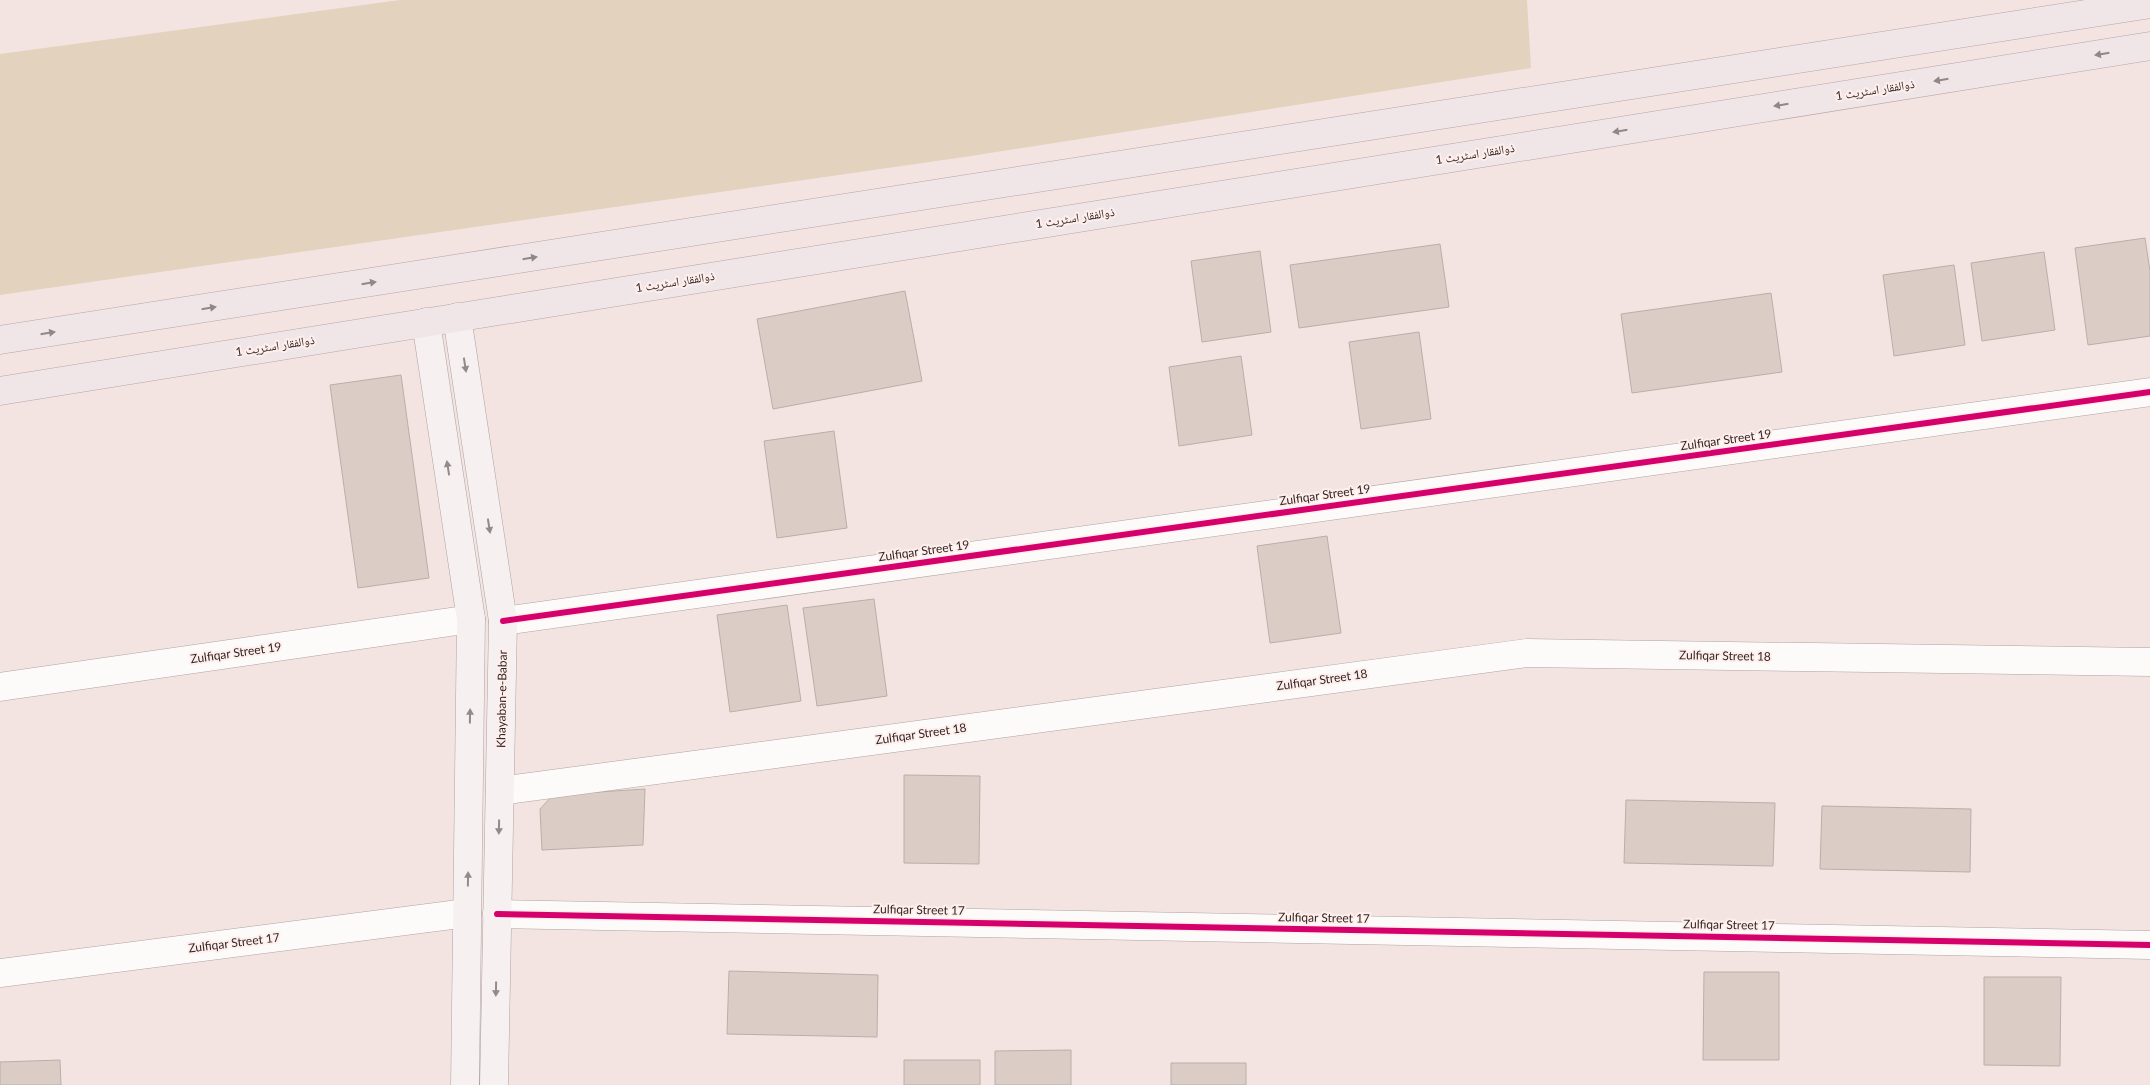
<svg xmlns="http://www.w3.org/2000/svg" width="2150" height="1085" viewBox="0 0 2150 1085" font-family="Lato,'Noto Naskh Arabic',sans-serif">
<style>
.green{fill:#e2d2be}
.building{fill:#dbcdc6;stroke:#baaea9}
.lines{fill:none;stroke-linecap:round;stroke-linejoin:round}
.street-casing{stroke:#afa3a1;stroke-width:29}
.secondary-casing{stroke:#afa3a1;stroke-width:29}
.primary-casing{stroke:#b9a4a7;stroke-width:29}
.street{stroke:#fdfbfa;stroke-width:28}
.secondary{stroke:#f6f0f1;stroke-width:28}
.primary{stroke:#f0e6e8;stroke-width:28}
.cycleway-casing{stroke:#feefec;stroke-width:9}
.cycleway{stroke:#d6006c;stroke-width:6}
.oneway{fill:#928686}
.oneway2{fill:#948a8a}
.labels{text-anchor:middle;stroke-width:4;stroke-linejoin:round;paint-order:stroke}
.street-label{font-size:12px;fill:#332524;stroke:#feefec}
</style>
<rect width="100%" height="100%" fill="#f3e4e1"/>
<path class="green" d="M 400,0 L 1527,0 L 1531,68 L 971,156 L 0,295 L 0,54 Z"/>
<path class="building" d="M 2145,238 L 2150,271 L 2150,336 L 2088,345 L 2075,248 Z
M 1440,244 L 1449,307 L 1299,328 L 1290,265 Z
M 1260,251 L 1271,332 L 1202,342 L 1191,261 Z
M 2044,252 L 2055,330 L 1982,341 L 1971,263 Z
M 1954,265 L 1965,345 L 1894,356 L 1883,275 Z
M 905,291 L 922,381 L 773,409 L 757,319 Z
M 1771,293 L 1782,372 L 1632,393 L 1621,314 Z
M 1419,332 L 1431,419 L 1361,429 L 1349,342 Z
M 1241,356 L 1252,435 L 1179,446 L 1169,367 Z
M 401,375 L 429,578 L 358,588 L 330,385 Z
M 834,431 L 847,528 L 777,538 L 764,441 Z
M 1327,536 L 1341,633 L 1270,643 L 1257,546 Z
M 874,599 L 887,696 L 817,706 L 803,608 Z
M 787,605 L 801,701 L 730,712 L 717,615 Z
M 904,775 L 980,776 L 979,864 L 904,863 Z
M 645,789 L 643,845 L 542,850 L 540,809 L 553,795 Z
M 1626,800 L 1775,803 L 1773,866 L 1624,863 Z
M 1822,806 L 1971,809 L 1970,872 L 1820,869 Z
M 729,971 L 878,975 L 877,1037 L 727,1034 Z
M 1704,972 L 1779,972 L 1779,1060 L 1703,1060 Z
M 1984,977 L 2061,977 L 2060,1066 L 1984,1065 Z
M 1071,1050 L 1071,1085 L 995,1085 L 995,1051 Z
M 60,1060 L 61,1085 L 0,1085 L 0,1062 Z
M 904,1060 L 980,1060 L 980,1085 L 904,1085 Z
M 1171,1063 L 1246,1063 L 1246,1085 L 1171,1085 Z"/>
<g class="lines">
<defs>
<path id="street" d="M 503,621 L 2150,392
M 0,687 L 471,619
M 500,791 L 1527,653 L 2150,662
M 497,914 L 2150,945
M 0,973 L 467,913"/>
<path id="secondary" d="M 457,317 L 503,621 L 494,1085
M 426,322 L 471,619 L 465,1085"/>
<path id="primary" d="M 0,340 L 2150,4
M 0,391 L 2150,46"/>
</defs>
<use href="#street" class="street-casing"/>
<use href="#secondary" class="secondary-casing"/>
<use href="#primary" class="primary-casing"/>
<use href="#street" class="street"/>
<use href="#secondary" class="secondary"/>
<use href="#primary" class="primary"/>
<defs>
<path id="cycleway" d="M 503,621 L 2150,392
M 497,914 L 2150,945"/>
</defs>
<use href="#cycleway" class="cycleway-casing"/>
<use href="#cycleway" class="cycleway"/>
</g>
<defs><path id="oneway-solid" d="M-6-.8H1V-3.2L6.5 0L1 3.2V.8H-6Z" transform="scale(1.25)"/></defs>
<g class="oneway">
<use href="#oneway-solid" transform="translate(2102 54) rotate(171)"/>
<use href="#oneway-solid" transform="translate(1941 80) rotate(171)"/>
<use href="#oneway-solid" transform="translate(1781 105) rotate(171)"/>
<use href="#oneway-solid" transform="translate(1620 131) rotate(171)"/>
<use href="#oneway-solid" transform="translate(530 258) rotate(-9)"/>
<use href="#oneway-solid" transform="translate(369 283) rotate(-9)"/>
<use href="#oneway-solid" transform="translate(209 308) rotate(-9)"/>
<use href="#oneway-solid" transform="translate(48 333) rotate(-9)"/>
</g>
<g class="oneway2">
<use href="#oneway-solid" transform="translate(465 365) rotate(81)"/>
<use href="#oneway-solid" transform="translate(448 468) rotate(-99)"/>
<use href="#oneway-solid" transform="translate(489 526) rotate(81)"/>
<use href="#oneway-solid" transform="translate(470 716) rotate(-89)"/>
<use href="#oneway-solid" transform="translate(499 827) rotate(91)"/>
<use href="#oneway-solid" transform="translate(468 879) rotate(-89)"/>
<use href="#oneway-solid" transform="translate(496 989) rotate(91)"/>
</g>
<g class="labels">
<g class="street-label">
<text transform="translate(1875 90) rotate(-9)" y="4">ذوالفقار اسٹریٹ 1</text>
<text transform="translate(1475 154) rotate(-9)" y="4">ذوالفقار اسٹریٹ 1</text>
<text transform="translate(1075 218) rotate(-9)" y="4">ذوالفقار اسٹریٹ 1</text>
<text transform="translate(675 282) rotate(-9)" y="4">ذوالفقار اسٹریٹ 1</text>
<text transform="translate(275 346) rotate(-9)" y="4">ذوالفقار اسٹریٹ 1</text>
<text transform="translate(1726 440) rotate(-8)" y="4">Zulfiqar Street 19</text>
<text transform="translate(1325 495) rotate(-8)" y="4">Zulfiqar Street 19</text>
<text transform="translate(924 551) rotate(-8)" y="4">Zulfiqar Street 19</text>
<text transform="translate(236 653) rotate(-8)" y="4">Zulfiqar Street 19</text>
<text transform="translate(1725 656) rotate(1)" y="4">Zulfiqar Street 18</text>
<text transform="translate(1322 680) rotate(-8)" y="4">Zulfiqar Street 18</text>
<text transform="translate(502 699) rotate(-89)" y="4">Khayaban-e-Babar</text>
<text transform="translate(921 734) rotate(-8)" y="4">Zulfiqar Street 18</text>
<text transform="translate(919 910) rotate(1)" y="4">Zulfiqar Street 17</text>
<text transform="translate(1324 918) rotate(1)" y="4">Zulfiqar Street 17</text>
<text transform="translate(1729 925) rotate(1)" y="4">Zulfiqar Street 17</text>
<text transform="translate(234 943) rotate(-7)" y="4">Zulfiqar Street 17</text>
</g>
</g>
</svg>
